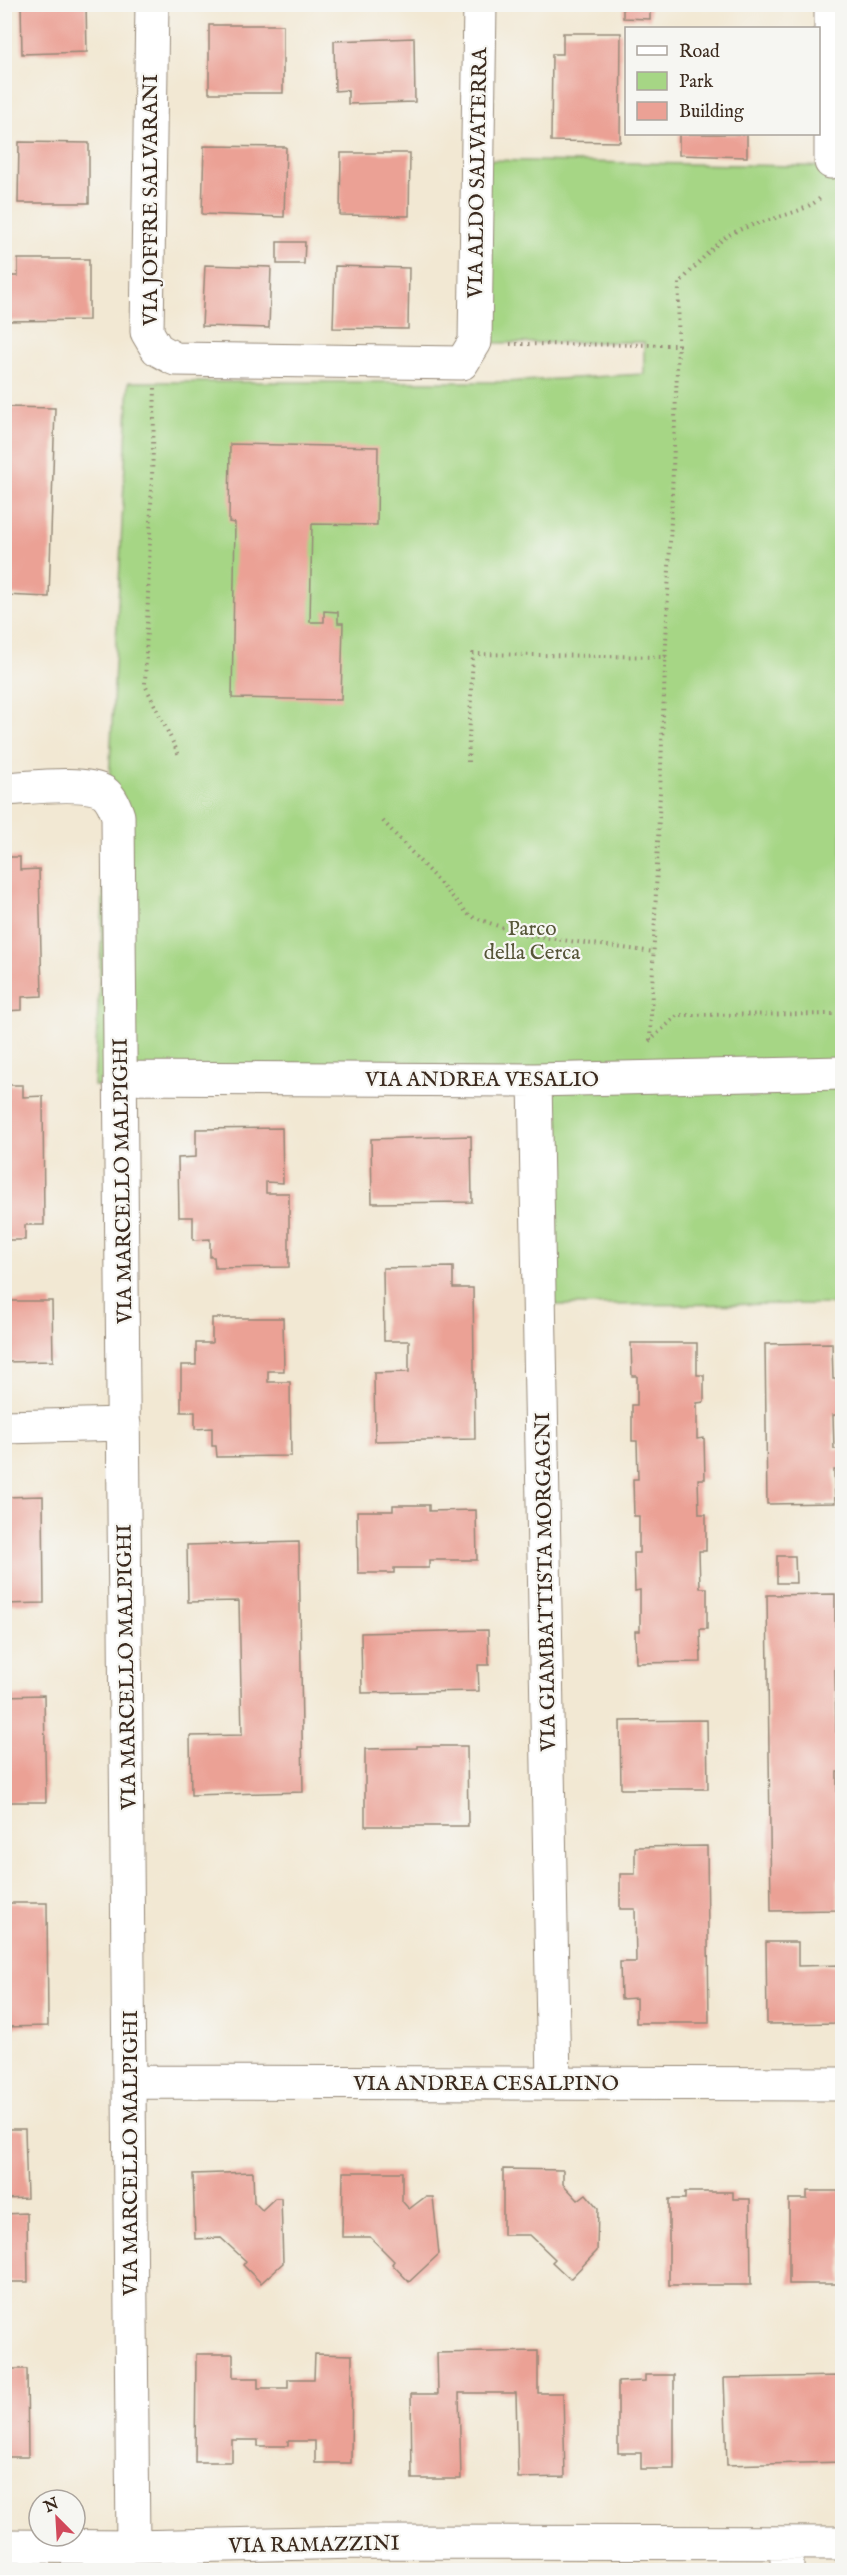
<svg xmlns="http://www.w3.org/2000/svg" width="847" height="2575" viewBox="0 0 847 2575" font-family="'IM FELL English',serif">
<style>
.green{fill:#a6d685;stroke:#708052;stroke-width:1.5}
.building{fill:#eba195}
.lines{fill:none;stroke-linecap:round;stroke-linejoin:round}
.minor-casing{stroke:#968978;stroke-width:35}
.path{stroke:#968978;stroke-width:4;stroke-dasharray:1.5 4.5;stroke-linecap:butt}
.minor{stroke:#fff;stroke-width:33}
.labels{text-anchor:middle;stroke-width:4.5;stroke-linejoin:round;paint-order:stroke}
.street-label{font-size:21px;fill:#3b2a1e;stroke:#f6f6f2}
.park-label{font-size:21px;fill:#565538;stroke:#f6f6f2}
</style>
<rect width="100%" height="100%" fill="#f6f6f2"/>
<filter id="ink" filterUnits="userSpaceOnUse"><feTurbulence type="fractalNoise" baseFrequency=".0167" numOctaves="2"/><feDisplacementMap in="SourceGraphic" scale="12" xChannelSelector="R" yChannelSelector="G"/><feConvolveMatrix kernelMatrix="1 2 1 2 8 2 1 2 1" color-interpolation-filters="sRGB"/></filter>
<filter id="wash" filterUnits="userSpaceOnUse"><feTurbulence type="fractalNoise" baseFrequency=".008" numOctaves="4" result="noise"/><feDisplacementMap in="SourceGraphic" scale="24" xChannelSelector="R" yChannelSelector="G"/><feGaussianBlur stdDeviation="1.35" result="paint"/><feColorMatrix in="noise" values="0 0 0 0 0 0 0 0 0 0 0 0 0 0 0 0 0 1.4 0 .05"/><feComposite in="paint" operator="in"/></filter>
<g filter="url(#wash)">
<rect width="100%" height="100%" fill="#f2e8d3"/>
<path class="green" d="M 483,160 L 842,167 L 842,1304 L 534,1305 L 533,1086 L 94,1086 L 129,382 L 505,382 L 644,374 L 644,342 L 480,343 Z
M 4,2568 L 5,2568 L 185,2570 L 5,2570 Z"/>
<g id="blocks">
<path class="building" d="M 21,4 L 86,4 L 87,52 L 22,54 Z
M 623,4 L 650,4 L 650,19 L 623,18 Z
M 209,25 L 283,25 L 283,93 L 209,93 Z
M 563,33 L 621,33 L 620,142 L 551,141 L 552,54 L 563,54 Z
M 414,38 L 415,102 L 348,104 L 348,90 L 335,91 L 334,41 Z
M 679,134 L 747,134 L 747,157 L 679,155 Z
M 19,142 L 89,143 L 89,203 L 18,203 Z
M 204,146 L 286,147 L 284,217 L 202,214 Z
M 341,153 L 410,153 L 409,216 L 340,215 Z
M 277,242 L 305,242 L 304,264 L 277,264 Z
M 18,259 L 89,259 L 89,320 L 4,321 L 4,276 L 18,276 Z
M 205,265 L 271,267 L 269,328 L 202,326 Z
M 335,266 L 409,268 L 408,329 L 333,328 Z
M 4,407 L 55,408 L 49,597 L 4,595 Z
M 230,444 L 378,447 L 377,525 L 312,524 L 310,622 L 324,622 L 324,611 L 338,612 L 338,623 L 343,623 L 341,700 L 232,698 L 235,523 L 229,522 Z
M 4,857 L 20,857 L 20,870 L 39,869 L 42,996 L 22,997 L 22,1010 L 4,1011 Z
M 4,1069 L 7,1069 L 7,1085 L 23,1085 L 23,1097 L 43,1096 L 44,1225 L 25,1225 L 25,1240 L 8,1240 L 8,1252 L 4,1252 Z
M 282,1128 L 283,1183 L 266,1182 L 266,1193 L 289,1193 L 289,1267 L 215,1268 L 214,1257 L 210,1257 L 210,1239 L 193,1240 L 193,1217 L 179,1217 L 178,1158 L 196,1157 L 196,1129 Z
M 471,1136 L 472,1202 L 372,1203 L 371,1139 Z
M 453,1267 L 453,1288 L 473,1288 L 475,1439 L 375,1441 L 374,1373 L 409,1372 L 409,1341 L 384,1341 L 383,1268 Z
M 4,1301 L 52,1301 L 53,1361 L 4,1362 Z
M 212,1318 L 283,1318 L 284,1371 L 268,1371 L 268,1382 L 290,1382 L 291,1456 L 217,1457 L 216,1446 L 212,1446 L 212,1428 L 195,1429 L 195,1412 L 181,1412 L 181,1365 L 196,1365 L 196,1343 L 212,1343 Z
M 631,1343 L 697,1343 L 697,1375 L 704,1375 L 704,1402 L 697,1403 L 697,1439 L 704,1438 L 705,1479 L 698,1479 L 699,1514 L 706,1514 L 706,1551 L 699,1551 L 700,1588 L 707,1588 L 707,1629 L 700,1629 L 701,1662 L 636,1663 L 635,1631 L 640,1631 L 640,1590 L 635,1591 L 634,1553 L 639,1553 L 639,1516 L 634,1516 L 633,1479 L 638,1479 L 637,1441 L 632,1441 L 632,1405 L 637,1405 L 637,1376 L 632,1376 Z
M 832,1343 L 833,1379 L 842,1379 L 842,1415 L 833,1415 L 834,1449 L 842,1449 L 842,1470 L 834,1470 L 835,1503 L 767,1504 L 765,1344 Z
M 43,1496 L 44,1603 L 4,1604 L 4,1497 Z
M 393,1505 L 429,1505 L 429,1511 L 476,1510 L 477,1560 L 429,1560 L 429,1568 L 394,1568 L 394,1573 L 358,1573 L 357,1511 L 393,1511 Z
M 299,1542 L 303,1792 L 191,1795 L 190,1736 L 242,1735 L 239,1601 L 188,1602 L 187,1545 Z
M 777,1556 L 795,1556 L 796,1583 L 777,1583 Z
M 835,1594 L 835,1626 L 842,1626 L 842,1666 L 835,1667 L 836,1732 L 842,1732 L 842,1772 L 837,1772 L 837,1838 L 842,1838 L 842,1878 L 838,1878 L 838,1910 L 771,1911 L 767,1595 Z
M 488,1630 L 489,1665 L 478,1665 L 479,1691 L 362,1693 L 361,1633 Z
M 44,1695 L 46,1802 L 4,1802 L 4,1696 Z
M 707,1720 L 708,1789 L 621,1789 L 620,1721 Z
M 417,1746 L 467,1746 L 468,1826 L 365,1826 L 365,1749 L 417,1748 Z
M 707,1846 L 709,2023 L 636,2023 L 636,1998 L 621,1999 L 620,1962 L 636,1962 L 635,1909 L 620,1909 L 620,1874 L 635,1874 L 635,1847 Z
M 4,1903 L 47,1903 L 48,2026 L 4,2027 Z
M 766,1942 L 798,1942 L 798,1966 L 842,1965 L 842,2023 L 767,2024 Z
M 4,2129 L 25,2129 L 27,2198 L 4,2199 Z
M 503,2169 L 563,2170 L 563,2184 L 578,2200 L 586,2194 L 598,2208 L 597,2251 L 570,2279 L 552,2262 L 555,2259 L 530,2235 L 503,2235 Z
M 253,2172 L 254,2202 L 262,2210 L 275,2198 L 281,2198 L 283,2263 L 261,2283 L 243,2265 L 246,2261 L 221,2238 L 195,2239 L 193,2174 Z
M 343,2172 L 402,2172 L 402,2201 L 409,2209 L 425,2197 L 433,2197 L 439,2254 L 409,2282 L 392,2264 L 394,2261 L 370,2237 L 342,2237 Z
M 807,2191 L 842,2191 L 842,2284 L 789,2284 L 789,2199 L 807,2199 Z
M 685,2192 L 733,2192 L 733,2199 L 750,2199 L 751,2285 L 669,2285 L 669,2199 L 685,2199 Z
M 27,2213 L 28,2282 L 4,2282 L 4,2214 Z
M 538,2351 L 538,2393 L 563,2393 L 565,2477 L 518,2478 L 516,2393 L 459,2393 L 461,2479 L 412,2479 L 411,2394 L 438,2394 L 437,2353 Z
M 196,2354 L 233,2354 L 233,2378 L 258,2378 L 258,2388 L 288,2388 L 288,2379 L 314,2379 L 315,2354 L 352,2355 L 351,2463 L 315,2463 L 315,2441 L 288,2441 L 288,2446 L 258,2446 L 258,2440 L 232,2440 L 232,2462 L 195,2462 Z
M 4,2369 L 27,2369 L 28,2457 L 4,2457 Z
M 645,2375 L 674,2375 L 674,2469 L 641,2469 L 641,2453 L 618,2453 L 618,2382 L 645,2381 Z
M 842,2376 L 842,2462 L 727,2465 L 724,2378 Z"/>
</g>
</g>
<g filter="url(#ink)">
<use href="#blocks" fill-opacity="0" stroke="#968978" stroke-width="1.5"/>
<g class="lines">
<defs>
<path id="minor" d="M 152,4 L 147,332 L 157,349 L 175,359 L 462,363 L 475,342 L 480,4
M 831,4 L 831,162
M 4,789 C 28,788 85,780 104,792 C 112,798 115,807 118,816 L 133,2547
M 121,1078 L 535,1080 L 842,1073
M 535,1080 L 554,2083
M 4,1427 L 124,1424
M 130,2082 L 842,2084
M 787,2543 L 787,2570
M 4,2546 L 133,2547 L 359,2542 L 842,2543"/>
</defs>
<use href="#minor" class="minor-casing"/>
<path class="path" d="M 510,344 L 678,345 L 679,283 C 694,269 709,249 726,237 C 751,220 804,216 821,197
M 155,388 L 145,685 L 180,757
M 468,762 L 473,654 L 666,657
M 383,821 L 470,916 L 524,935 L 654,952
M 650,1040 L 678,345
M 649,1041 L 678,1015 L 842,1014"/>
<use href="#minor" class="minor"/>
</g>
</g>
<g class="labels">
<g class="street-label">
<text transform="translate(477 173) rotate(-89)" y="7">VIA ALDO SALVATERRA</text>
<text transform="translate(150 200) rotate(-90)" y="7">VIA JOFFRE SALVARANI</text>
<text x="482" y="1086">VIA ANDREA VESALIO</text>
<text transform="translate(122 1181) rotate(-91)" y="7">VIA MARCELLO MALPIGHI</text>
<text transform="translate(545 1582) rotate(-91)" y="7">VIA GIAMBATTISTA MORGAGNI</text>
<text transform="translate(126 1667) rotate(-91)" y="7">VIA MARCELLO MALPIGHI</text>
<text x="486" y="2090">VIA ANDREA CESALPINO</text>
<text transform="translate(130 2153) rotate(-90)" y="7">VIA MARCELLO MALPIGHI</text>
<text transform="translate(314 2544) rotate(-1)" y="7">VIA RAMAZZINI</text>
</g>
<g class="park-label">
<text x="532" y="935">Parco<tspan x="532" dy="24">della Cerca</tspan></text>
</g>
</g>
<rect width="847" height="2575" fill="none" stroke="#f6f6f2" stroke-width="24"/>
<rect x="625" y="27" width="195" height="108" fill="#f6f6f2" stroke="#aba49d" stroke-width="1.5"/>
<rect x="637" y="46" width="30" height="9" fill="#ffffff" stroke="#aba49d" stroke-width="1.5"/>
<text x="679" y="57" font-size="18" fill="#3b2a1e">Road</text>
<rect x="637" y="72" width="30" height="18" fill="#a6d685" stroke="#aba49d" stroke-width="1.5"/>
<text x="679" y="87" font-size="18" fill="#3b2a1e">Park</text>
<rect x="637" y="102" width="30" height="18" fill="#eba195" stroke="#aba49d" stroke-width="1.5"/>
<text x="679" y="117" font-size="18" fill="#3b2a1e">Building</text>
<g transform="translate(57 2518) rotate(336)"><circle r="28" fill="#f6f6f2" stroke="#aba49d" stroke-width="1.5"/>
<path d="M0-4.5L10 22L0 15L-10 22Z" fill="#d1495b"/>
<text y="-9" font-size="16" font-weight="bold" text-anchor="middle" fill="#3b2a1e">N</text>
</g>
</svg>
